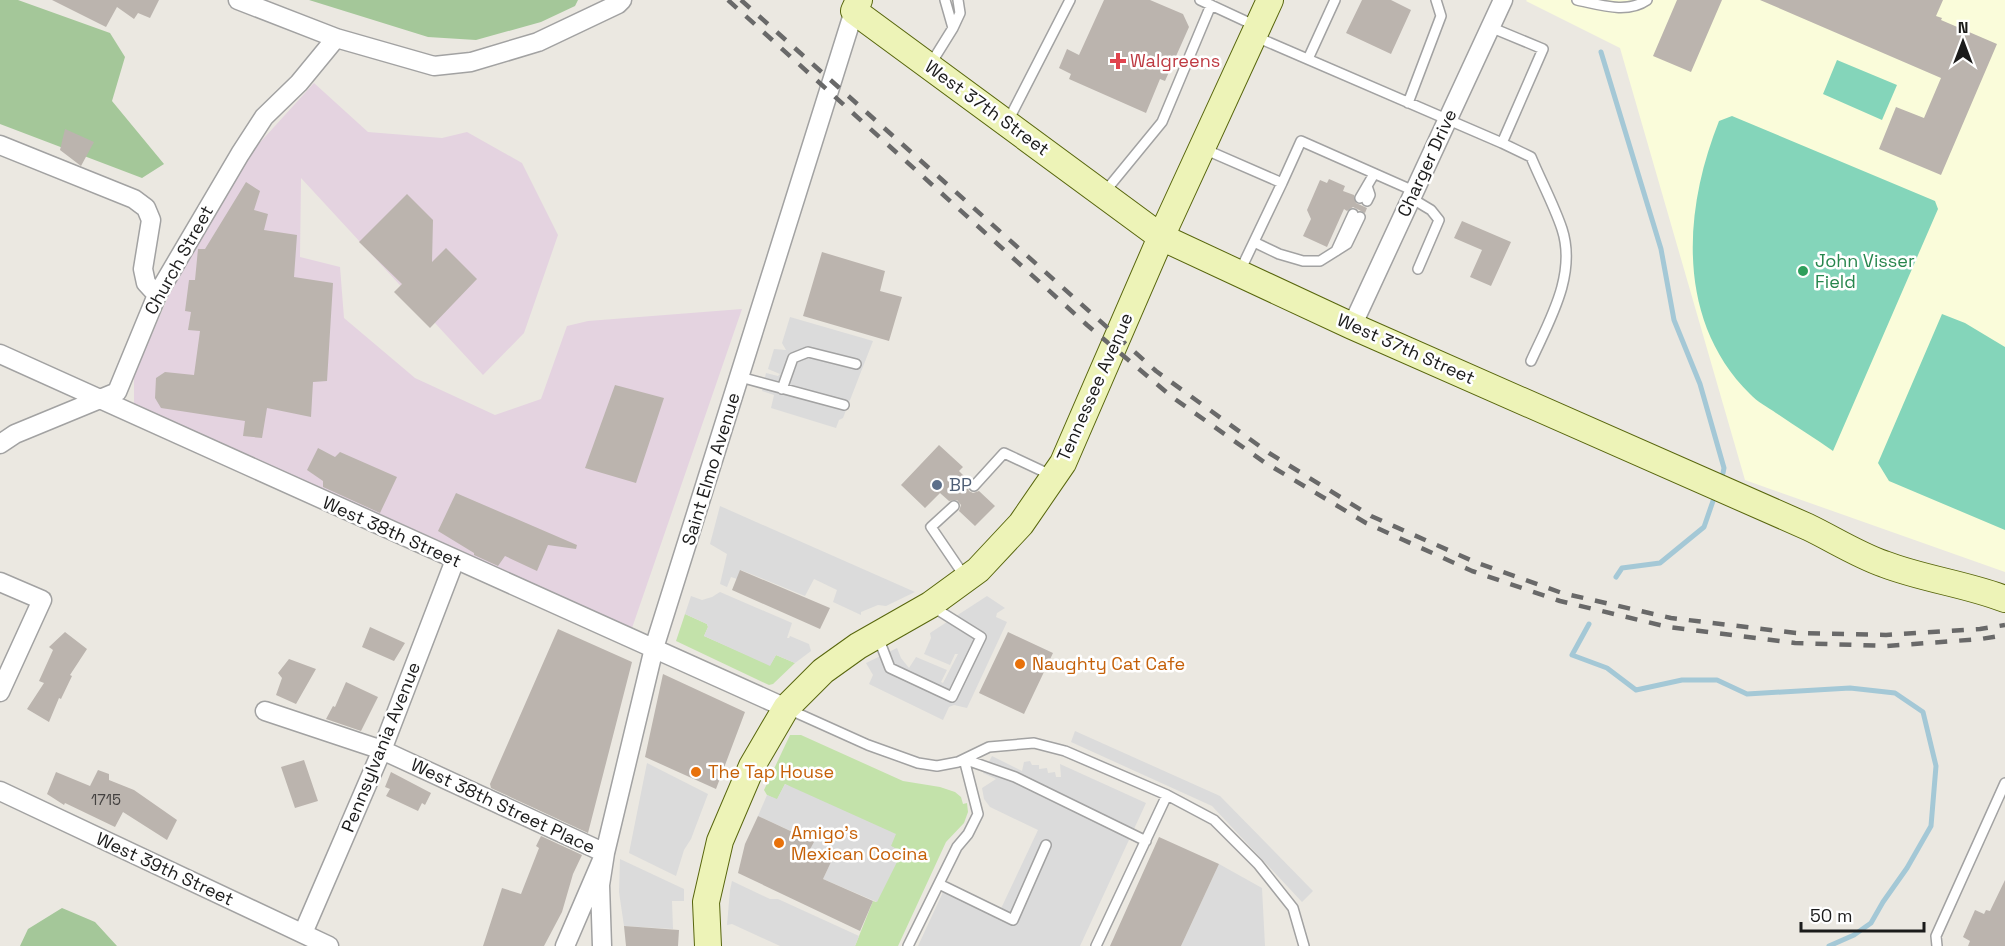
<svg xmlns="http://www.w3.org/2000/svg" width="2005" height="946" viewBox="0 0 2005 946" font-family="'Space Grotesk',sans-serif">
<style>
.industrial{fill:#e4d3e0}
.education{fill:#fafcda}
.grass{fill:#c3e2aa}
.forest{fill:#a4c799}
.pitch{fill:#84d5ba}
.parking{fill:#dbdbdb}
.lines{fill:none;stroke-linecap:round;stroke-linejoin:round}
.stream{stroke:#a4c8d6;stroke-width:5}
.building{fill:#bbb4ae}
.lane-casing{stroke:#a2a2a2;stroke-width:12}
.street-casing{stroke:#a2a2a2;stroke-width:21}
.secondary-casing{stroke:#58660d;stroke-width:28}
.lane{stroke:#fff;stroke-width:9}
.street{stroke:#fff;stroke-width:18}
.secondary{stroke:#edf3b7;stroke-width:26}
.rail{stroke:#696969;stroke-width:4.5;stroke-dasharray:12 12;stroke-linecap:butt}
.health-dot{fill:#e0444e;stroke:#fff;stroke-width:2}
.leisure-dot{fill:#2e9e5b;stroke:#fff;stroke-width:2}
.service-dot{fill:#5c6f8a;stroke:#fff;stroke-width:2}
.food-dot{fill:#e8710a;stroke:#fff;stroke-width:2}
.labels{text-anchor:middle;stroke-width:5;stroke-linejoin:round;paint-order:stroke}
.number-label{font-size:15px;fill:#434140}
.health-label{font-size:18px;fill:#be3a42;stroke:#fff;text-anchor:start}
.street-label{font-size:18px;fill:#1b1b1b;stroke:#fff}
.leisure-label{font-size:18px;fill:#27864d;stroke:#fff;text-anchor:start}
.service-label{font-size:18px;fill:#4e5e75;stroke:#fff;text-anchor:start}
.food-label{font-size:18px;fill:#c56008;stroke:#fff;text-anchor:start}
</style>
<rect width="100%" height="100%" fill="#ebe8e1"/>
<path class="industrial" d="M 314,83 L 368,132 L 442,138 L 467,132 L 522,163 L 558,235 L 524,333 L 483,375 L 301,178 L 300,257 L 340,267 L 344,318 L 415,378 L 495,415 L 541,399 L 567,326 L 588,321 L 742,309 L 632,628 L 134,404 L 134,375 L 193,240 L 253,150 Z"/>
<path class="education" d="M 1527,0 L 2005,0 L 2005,572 L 1745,480 L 1620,48 L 1526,1 Z"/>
<path class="grass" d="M 685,614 L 707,624 L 708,627 L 704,636 L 770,665 L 776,655 L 795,663 L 773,684 L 769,685 L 676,641 Z
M 790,735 L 801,735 L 903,781 L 940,787 L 955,792 L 961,797 L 963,804 L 967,803 L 968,812 L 964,823 L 946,842 L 898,946 L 855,946 L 873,901 L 876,902 L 901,852 L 785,784 L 777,800 L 767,795 L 764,790 Z"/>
<path class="forest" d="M 0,0 L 18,0 L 110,33 L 125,57 L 112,101 L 164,164 L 142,178 L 0,124 Z
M 309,0 L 578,0 L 575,6 L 541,22 L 476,40 L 428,37 Z
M 62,908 L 95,922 L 117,946 L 20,946 L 28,929 Z"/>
<path class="pitch" d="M 1837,60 L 1897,85 L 1882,120 L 1823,94 Z
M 1732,116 L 1935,201 L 1938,209 L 1833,451 C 1814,438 1795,426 1776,413 C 1768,407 1757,402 1750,394 C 1676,321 1683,211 1719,121 Z
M 1942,314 L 1965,323 L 2005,347 L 2005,530 L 1889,481 L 1878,463 Z"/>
<path class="parking" d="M 790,317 L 873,341 L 843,418 L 839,420 L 836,428 L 771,408 L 774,395 L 762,391 L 766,373 L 778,376 L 780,374 L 768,369 L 774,349 L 786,350 L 782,343 Z
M 720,506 L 915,592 L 886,606 L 878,605 L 861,612 L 861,615 L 833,602 L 837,590 L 814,579 L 805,596 L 741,570 L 737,579 L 731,577 L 727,587 L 720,584 L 727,554 L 710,544 Z
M 720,592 L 792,623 L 787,638 L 789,638 L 790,636 L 809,644 L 811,651 L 795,663 L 776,655 L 770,666 L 704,636 L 708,627 L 707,624 L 685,614 L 691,596 L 702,600 L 712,597 Z
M 987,596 L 1005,608 L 997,613 L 996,617 L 1007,622 L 967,708 L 954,705 L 949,707 L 943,720 L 869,684 L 873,675 L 866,663 L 897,648 L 901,658 L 909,668 L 916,657 L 947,670 L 941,682 L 943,683 L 958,654 L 955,654 L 950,665 L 924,654 L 931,638 L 930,633 Z
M 1075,731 L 1220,796 L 1313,891 L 1302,902 L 1212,806 L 1071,742 Z
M 992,756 L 1022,771 L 1024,762 L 1030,761 L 1032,765 L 1039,765 L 1039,769 L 1047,768 L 1048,773 L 1055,772 L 1056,777 L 1061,777 L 1060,764 L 1146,803 L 1080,946 L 918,946 L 943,892 L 997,917 L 1038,830 L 990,807 L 984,799 L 982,788 L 996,779 L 983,773 Z
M 647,763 L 708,794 L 691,839 L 684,850 L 676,876 L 629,853 Z
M 785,784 L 896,834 L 891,846 L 902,852 L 877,902 L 823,879 L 831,862 L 809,851 L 813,841 L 758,816 L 767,795 L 777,799 Z
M 620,859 L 684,889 L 684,901 L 672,901 L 673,929 L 624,926 L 619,892 Z
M 1219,864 L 1262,888 L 1265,946 L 1181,946 Z
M 732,881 L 770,899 L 778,899 L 859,936 L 855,946 L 780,946 L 732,924 L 727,925 L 730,890 Z"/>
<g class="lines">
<path class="stream" d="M 1601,52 L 1661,249 L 1674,320 L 1700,384 L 1724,468 L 1723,473
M 1616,577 L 1622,568 L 1660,563 L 1704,527 L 1713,501
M 1589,624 L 1572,655 L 1607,668 L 1636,690 L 1682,680 L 1717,680 L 1747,694 L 1850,688 L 1895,693 L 1923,712 L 1936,766 L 1931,826 L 1907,868 L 1883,902 L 1871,923 L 1854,935 L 1829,946"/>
</g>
<path class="building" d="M 52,0 L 159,0 L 150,18 L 138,13 L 134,19 L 117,7 L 106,27 Z
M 1104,0 L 1150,0 L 1183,14 L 1189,27 L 1165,81 L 1160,79 L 1146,113 L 1069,79 L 1071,74 L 1059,68 L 1067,49 L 1079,55 Z
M 1362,0 L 1391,0 L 1411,10 L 1391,54 L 1346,33 Z
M 1677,0 L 1722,0 L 1691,72 L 1653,56 Z
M 1760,0 L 1943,0 L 1936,16 L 1942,18 L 1941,20 L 1997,44 L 1941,175 L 1879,149 L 1896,107 L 1924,118 L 1941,78 Z
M 65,129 L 94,142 L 81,166 L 60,150 Z
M 1329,179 L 1345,186 L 1343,191 L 1354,195 L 1356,203 L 1367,208 L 1365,213 L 1353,207 L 1347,211 L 1344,209 L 1327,247 L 1303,236 L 1311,219 L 1307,210 L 1320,180 L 1327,183 Z
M 246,182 L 260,191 L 254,210 L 268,214 L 264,230 L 297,235 L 294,277 L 333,283 L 327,381 L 313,382 L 311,417 L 267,408 L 262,438 L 243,436 L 245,421 L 161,408 L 155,398 L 156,378 L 165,372 L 194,375 L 200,331 L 188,330 L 191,312 L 185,311 L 189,280 L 195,280 L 198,249 L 205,249 Z
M 407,194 L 433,220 L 432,262 L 446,248 L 477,279 L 430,328 L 394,292 L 402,284 L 359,242 Z
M 1462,221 L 1511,242 L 1491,286 L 1470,277 L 1482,250 L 1454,238 Z
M 822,252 L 885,271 L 880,291 L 902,297 L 889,341 L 803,316 Z
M 615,385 L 664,398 L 636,483 L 585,468 Z
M 939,445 L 963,467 L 959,471 L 969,481 L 967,485 L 969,491 L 973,493 L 979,491 L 995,506 L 975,526 L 959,511 L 961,505 L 957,500 L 949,501 L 940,493 L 925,508 L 901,485 Z
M 318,448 L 335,457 L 340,452 L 397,477 L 380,513 L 323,487 L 323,481 L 307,470 Z
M 456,493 L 577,545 L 576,549 L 548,545 L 537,571 L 505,556 L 498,566 L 474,555 L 474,553 L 438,531 Z
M 740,570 L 830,608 L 820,629 L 732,590 Z
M 370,627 L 405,643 L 394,661 L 362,647 Z
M 558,629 L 632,662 L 588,833 L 491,788 L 490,784 Z
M 65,632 L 87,649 L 70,675 L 72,676 L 61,699 L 59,698 L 49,722 L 27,709 L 44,683 L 39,681 L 53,650 L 49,647 Z
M 1008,632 L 1053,653 L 1024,714 L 979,693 Z
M 289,659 L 316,669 L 296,704 L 276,695 L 282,678 L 278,673 Z
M 663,674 L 745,712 L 716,789 L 645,757 Z
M 346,682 L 378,697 L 361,731 L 326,719 L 333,706 L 335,707 Z
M 304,760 L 318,801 L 295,808 L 281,767 Z
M 98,770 L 109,774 L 109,780 L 134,790 L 177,820 L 167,840 L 123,812 L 115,827 L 65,803 L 64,805 L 47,794 L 56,772 L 90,786 Z
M 391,772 L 431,793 L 425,805 L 422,803 L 418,811 L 386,796 L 390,789 L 385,787 Z
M 758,816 L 814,842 L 809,851 L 831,862 L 823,879 L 873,901 L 860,931 L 738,873 L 745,844 Z
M 541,836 L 582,855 L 573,874 L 562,912 L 544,946 L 483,946 L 502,888 L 521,894 L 539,848 L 536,846 Z
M 1159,837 L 1219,864 L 1181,946 L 1110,946 Z
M 2005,880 L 2005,946 L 1968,946 L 1970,941 L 1963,937 L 1975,910 L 1984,914 L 1986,910 L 1990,911 Z
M 624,926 L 679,930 L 678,946 L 626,946 Z"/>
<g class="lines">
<defs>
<path id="lane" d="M 1200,0 L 1256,26
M 1577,0 C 1601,5 1627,14 1647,0
M 953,28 L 960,13 L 958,0
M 1254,36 L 1502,143 L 1543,49 L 1490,27
M 1308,59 L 1335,0
M 930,65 L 953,28 L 945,0
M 1408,103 L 1441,16 L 1436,0
M 1008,121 L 1070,0
M 1502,143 L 1531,157 C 1541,181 1554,205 1562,229 C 1577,275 1549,321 1531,361
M 1204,149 L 1282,183 L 1301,141 L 1414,191
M 1367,186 L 1370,195 L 1367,201
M 1103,194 L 1162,122 L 1211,5
M 1360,198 L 1374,174
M 1411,198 L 1431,210 L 1439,220 L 1418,269
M 1254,242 L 1279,254 L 1303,261 L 1320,261 L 1347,244 L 1360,217
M 1336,251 L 1353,214
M 1239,273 L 1282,183
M 740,377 L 844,405
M 782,389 L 793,358 L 808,352 L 856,364
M 974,486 L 1004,453 L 1053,476
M 954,506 L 931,527 L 965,577
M 878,637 L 890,668 L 952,697 L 981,637 L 933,607
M 788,709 L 868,745 L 918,763 L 937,766 L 958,762 L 989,747 L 1034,743 L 1065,751 L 1167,795 L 1214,820 L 1258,864 L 1293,908 L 1304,946
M 964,759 L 1015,777 L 1146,841
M 939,884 L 1013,920 L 1046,845
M 908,946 L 957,847 L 968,834 L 978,814 L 964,759
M 1096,946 L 1167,795
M 1937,946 L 1936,936 L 2005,783"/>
<path id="street" d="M 238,0 L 336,38 L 434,66 L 471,62 L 538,42 L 618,4 L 622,0
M 0,145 L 134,199 L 146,208 L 151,220 L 143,269 L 146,283 L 157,295
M 1352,326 L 1503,0
M 0,354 L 786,708
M 0,444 L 15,434 L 117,392 L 157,295 L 240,154 L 264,117 L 299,83 L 336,38
M 0,582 L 42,600 L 0,692
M 265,711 L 382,750 L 605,853 L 565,946
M 0,791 L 329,946
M 303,933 L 382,750 L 455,560
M 602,946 L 600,885 L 605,853 L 654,648 L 854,11"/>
<path id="secondary" d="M 859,0 L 854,11 L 1161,237 L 1352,326 L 1808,527 C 1833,539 1858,555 1884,564 C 1923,579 1966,584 2005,599
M 708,946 L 706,902 L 720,841 L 752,766 L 786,708 L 823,671 L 858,646 L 930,605 L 978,570 L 1021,524 L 1063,463 L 1161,237 L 1270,0"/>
</defs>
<use href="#lane" class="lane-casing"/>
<use href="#street" class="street-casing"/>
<use href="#secondary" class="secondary-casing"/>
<use href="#lane" class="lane"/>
<use href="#street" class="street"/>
<use href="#secondary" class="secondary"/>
<path class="rail" d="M 728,0 L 1087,325 L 1172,397 L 1264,462 L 1366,523 L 1472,571 L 1560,601 L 1668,627 L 1795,643 L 1887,646 L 1981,639 L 2005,635
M 741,0 L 1156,371 L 1269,453 L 1371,516 L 1475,562 L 1562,593 L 1671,618 L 1796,633 L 1886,635 L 1980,629 L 2005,625"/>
</g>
<path class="health-dot" d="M1115 52h6v6h6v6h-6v6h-6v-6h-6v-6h6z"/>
<circle class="leisure-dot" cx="1803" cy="271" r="6"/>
<circle class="service-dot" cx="937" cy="485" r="6"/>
<g class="food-dot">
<circle cx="1020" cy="664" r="6"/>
<circle cx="696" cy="772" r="6"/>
<circle cx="779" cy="843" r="6"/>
</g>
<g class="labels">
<g class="number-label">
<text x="106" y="805">1715</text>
</g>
<g class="health-label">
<text x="1130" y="67">Walgreens</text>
</g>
<g class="street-label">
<text transform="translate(987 108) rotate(36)" y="6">West 37th Street</text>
<text transform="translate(1427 163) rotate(-65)" y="6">Charger Drive</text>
<text transform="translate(179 260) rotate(-61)" y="6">Church Street</text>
<text transform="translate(1406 349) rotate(24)" y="6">West 37th Street</text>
<text transform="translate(1095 387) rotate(-66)" y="6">Tennessee Avenue</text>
<text transform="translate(711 469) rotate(-73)" y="6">Saint Elmo Avenue</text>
<text transform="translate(392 532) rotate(24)" y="6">West 38th Street</text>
<text transform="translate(381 747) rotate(-68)" y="6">Pennsylvania Avenue</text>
<text transform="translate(503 806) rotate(25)" y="6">West 38th Street Place</text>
<text transform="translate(165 869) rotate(25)" y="6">West 39th Street</text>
</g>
<g class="leisure-label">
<text x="1815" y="267">John Visser<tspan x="1815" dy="21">Field</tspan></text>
</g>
<g class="service-label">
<text x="949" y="491">BP</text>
</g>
<g class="food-label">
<text x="1032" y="670">Naughty Cat Cafe</text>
<text x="708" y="778">The Tap House</text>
<text x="791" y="839">Amigo's<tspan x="791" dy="21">Mexican Cocina</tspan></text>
</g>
</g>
<g transform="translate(1963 42)" stroke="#ffffff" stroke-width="4.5" paint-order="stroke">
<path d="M0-4.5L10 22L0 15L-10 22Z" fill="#1b1b1b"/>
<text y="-9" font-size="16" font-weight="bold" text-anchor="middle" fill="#1b1b1b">N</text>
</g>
<path d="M1801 922v9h123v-9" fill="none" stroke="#1b1b1b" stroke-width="3"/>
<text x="1810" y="922" font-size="18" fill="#1b1b1b" stroke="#ffffff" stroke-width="4.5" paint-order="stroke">50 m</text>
</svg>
